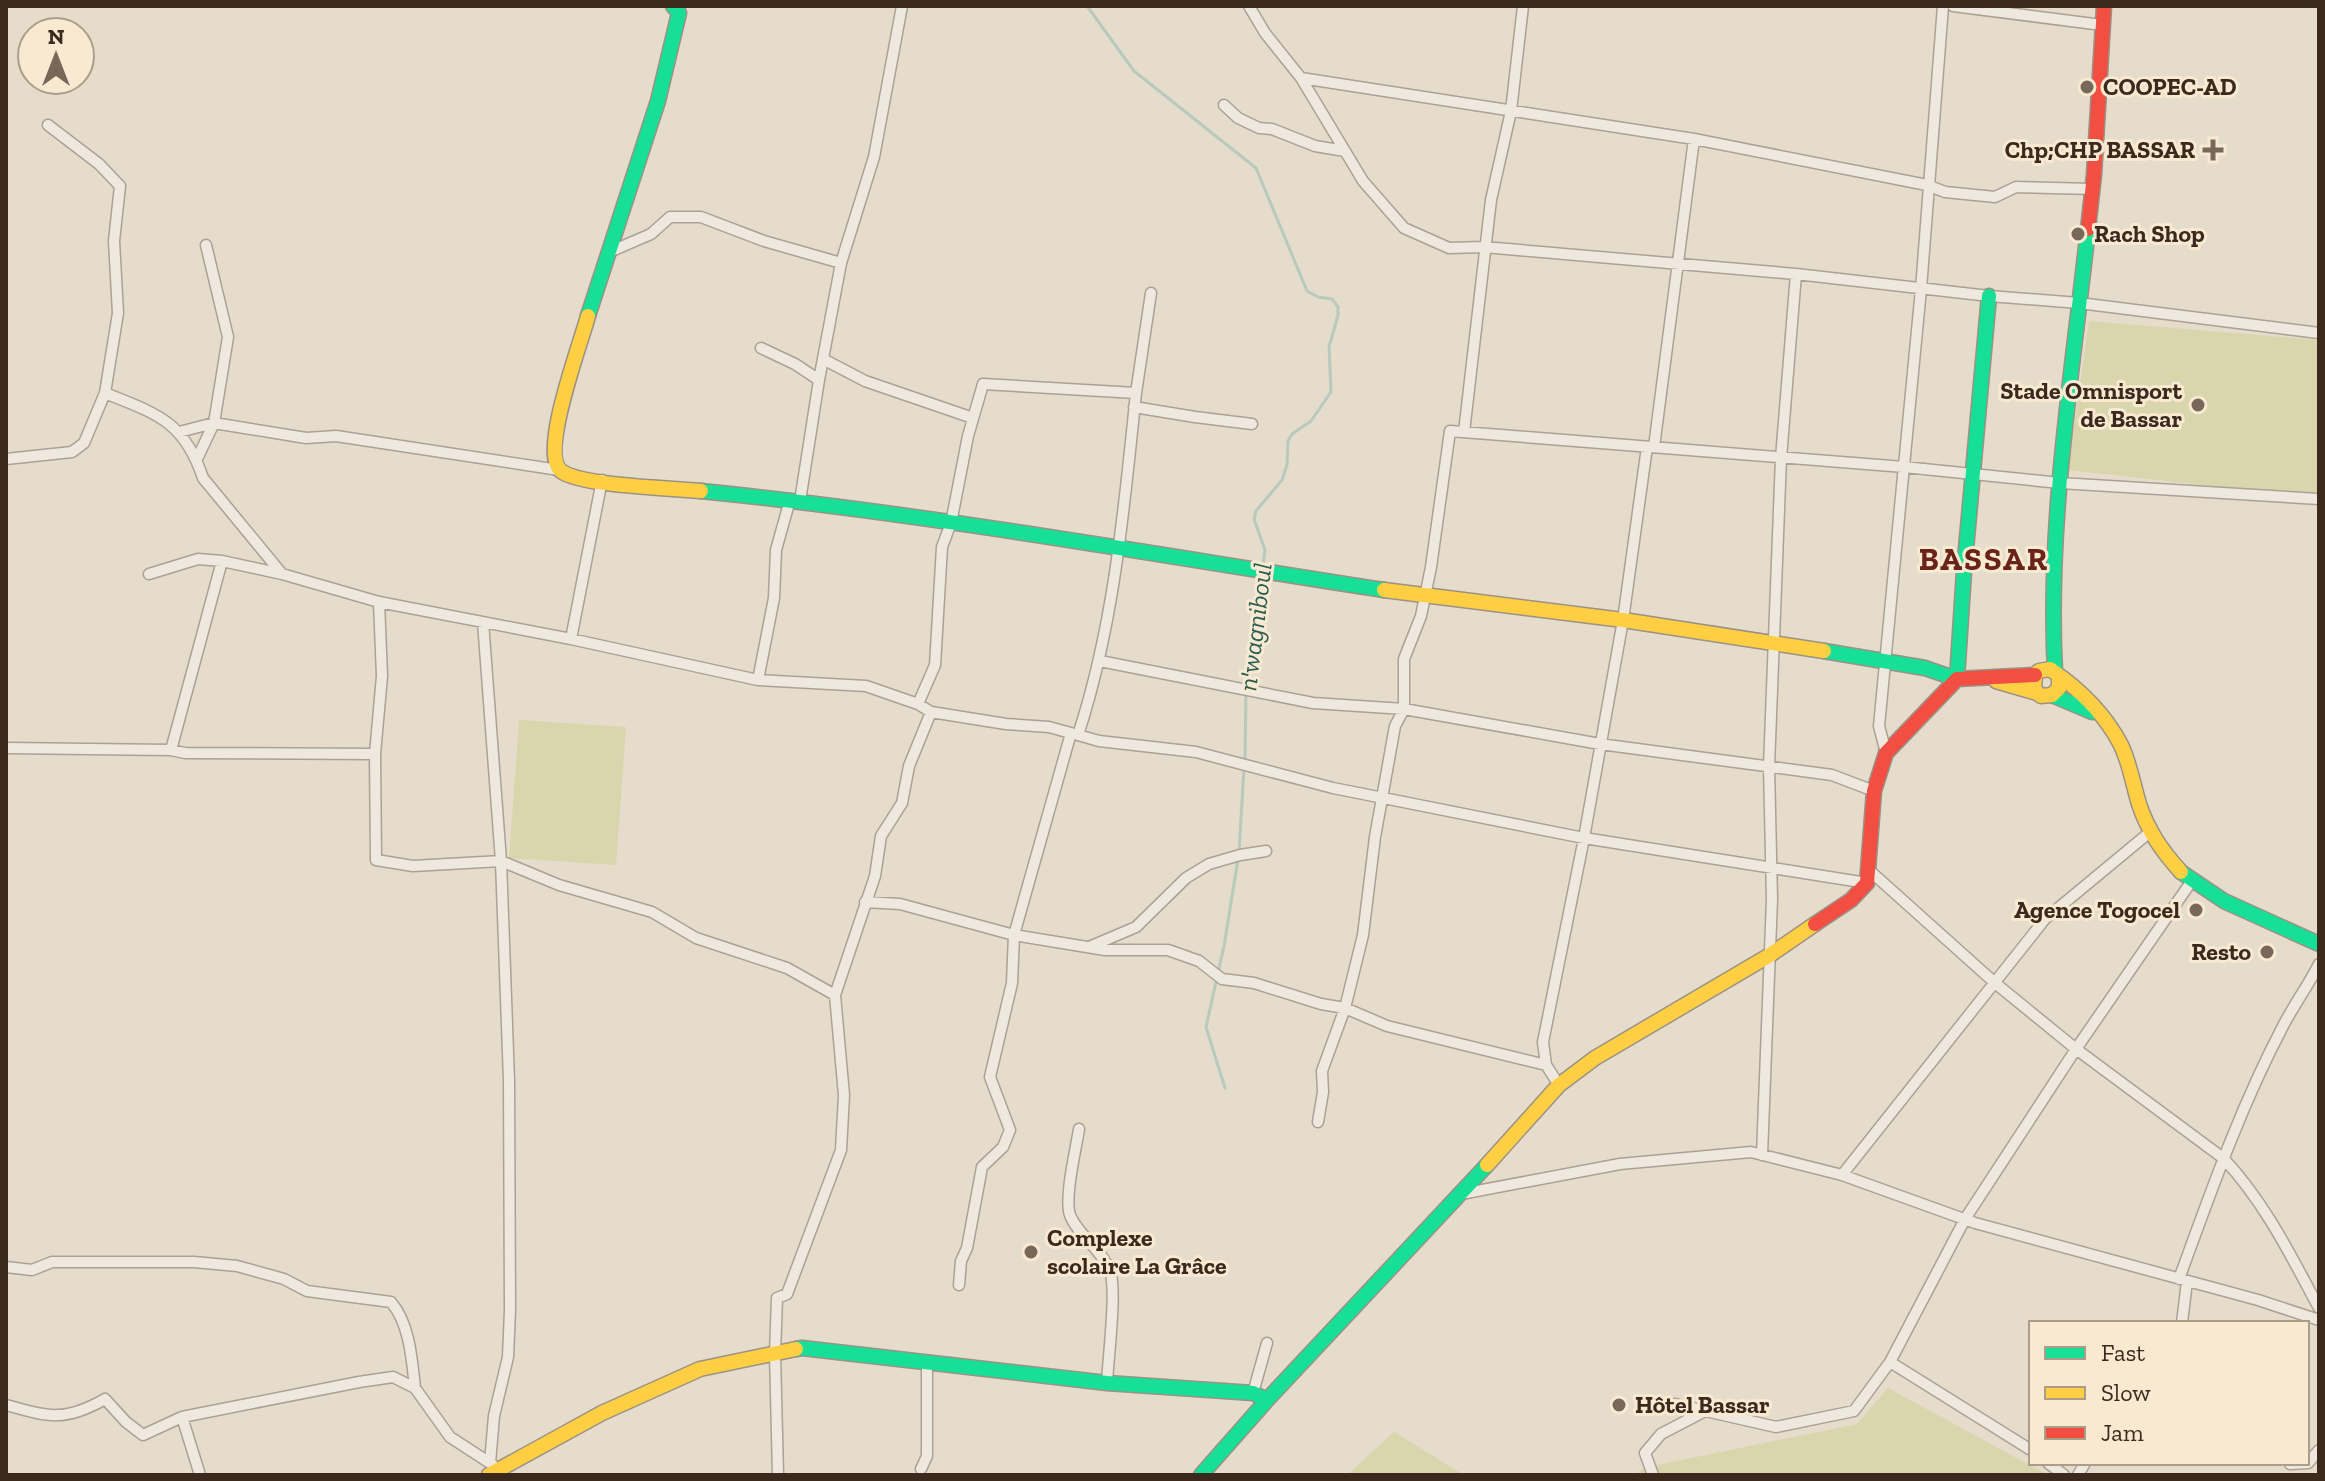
<svg xmlns="http://www.w3.org/2000/svg" width="2325" height="1481" viewBox="0 0 2325 1481" font-family="'Zilla Slab',serif">
<style>
.green{fill:#d9d5ad}
.lines{fill:none;stroke-linecap:round;stroke-linejoin:round}
.stream{stroke:#b8cabd;stroke-width:3}
.street-casing{stroke:#aba195;stroke-width:13}
.fast-casing{stroke:#9b9185;stroke-width:17}
.slow-casing{stroke:#9b9185;stroke-width:17}
.jam-casing{stroke:#9b9185;stroke-width:17}
.street{stroke:#eee8de;stroke-width:10}
.fast{stroke:#16e098;stroke-width:14}
.slow{stroke:#ffcf43;stroke-width:14}
.jam{stroke:#f24e42;stroke-width:14}
.poi-dot{fill:#77685a;stroke:#f8ead1;stroke-width:3}
.labels{text-anchor:middle;stroke-width:6;stroke-linejoin:round;paint-order:stroke}
.poi-label{font-size:24px;font-weight:bold;fill:#3b291d;stroke:#f8ead1;text-anchor:start}
.water-label{font-size:26px;font-style:italic;fill:#2b5b54;stroke:#f8ead1}
.district-label{font-size:32px;font-weight:bold;letter-spacing:2px;fill:#6a2319;stroke:#f8ead1}
</style>
<rect width="100%" height="100%" fill="#e6dccc"/>
<path class="green" d="M 2089,321 L 2319,340 L 2319,495 L 2267,490 L 2266,492 L 2068,470 Z
M 519,720 L 626,727 L 616,865 L 509,858 Z
M 1888,1388 L 2048,1475 L 1635,1475 L 1643,1468 L 1857,1424 Z
M 1394,1432 L 1464,1475 L 1347,1475 Z"/>
<g class="lines">
<path class="stream" d="M 1087,6 L 1134,71 L 1256,168 L 1307,291 L 1318,297 L 1332,299 L 1338,307 L 1338,315 L 1329,347 L 1331,392 L 1311,421 L 1292,434 L 1288,441 L 1287,465 L 1282,480 L 1256,511 L 1254,519 L 1265,550 L 1263,565
M 1245,760 L 1246,688 L 1262,577
M 1239,852 L 1244,768
M 1225,1088 L 1206,1027 L 1224,946 L 1238,859"/>
<defs>
<path id="street" d="M 1249,6 L 1265,33 L 1301,78 L 1363,181 L 1404,228 L 1449,248 L 1484,247 L 1796,274 L 1989,296 L 2079,303 L 2319,333
M 1953,6 L 2102,25
M 1301,78 L 1694,139 L 1927,185 L 1945,192 L 1995,197 L 2016,187 L 2093,189
M 1224,105 L 1238,118 L 1259,128 L 1272,129 L 1315,146 L 1345,151
M 48,125 L 99,164 L 120,186 L 114,241 L 118,313 L 105,393
M 607,253 L 651,234 L 670,217 L 701,217 L 764,241 L 841,263
M 761,348 L 795,364 L 819,380
M 823,359 L 865,381 L 973,418
M 1136,393 L 1151,293
M 1134,407 L 1195,417 L 1252,424
M 179,432 L 214,423 L 306,438 L 336,436 L 559,470
M 1464,432 L 1491,200 L 1511,111 L 1523,6
M 1654,447 L 1694,139
M 6,459 L 72,452 L 84,443 L 105,393 C 157,414 184,421 203,478 L 282,574
M 197,459 L 214,423 L 228,337 L 206,245
M 602,480 L 571,639 L 758,680 L 866,686 L 918,704 L 931,712 L 1006,724 L 1049,727 L 1078,735
M 800,501 L 819,380 L 841,263 L 874,157 L 902,6
M 149,574 L 198,559 L 222,561 L 282,574 L 379,602 L 571,639
M 1100,661 L 1313,703 L 1404,709 L 1600,744 L 1832,775 L 1874,791
M 758,680 L 774,598 L 776,550 L 790,500
M 918,704 L 935,665 L 942,547 L 951,523 L 968,436 L 983,384 L 1136,393 C 1124,509 1114,625 1078,735 L 1099,741 L 1196,752 L 1333,788 L 1584,838 L 1867,883
M 6,748 L 171,750 L 222,561
M 171,750 L 185,753 L 375,754 L 382,676 L 379,602
M 1886,753 L 1879,726 L 1921,289 L 1943,6
M 375,754 L 376,860 L 413,866 L 501,861 L 483,622
M 1869,870 L 1995,983 L 2076,1049 L 2223,1158 C 2264,1201 2291,1256 2319,1308
M 865,902 L 900,904 L 1014,935 L 1105,950 L 1168,950 L 1199,961 L 1222,979 L 1254,983 L 1321,1004 L 1345,1008 L 1387,1026 L 1546,1065
M 1089,947 L 1136,927 L 1186,878 L 1209,864 L 1240,855 L 1266,851
M 1559,1085 L 1546,1065 L 1543,1042 L 1584,838 L 1623,620 L 1647,447
M 1318,1122 L 1323,1092 L 1322,1071 L 1345,1008 L 1363,935 L 1375,837 L 1395,726 L 1404,709 L 1404,659 L 1421,616 L 1431,567 L 1450,431 L 1904,467 L 2060,483 L 2319,499
M 1079,1129 C 1076,1149 1064,1198 1070,1215 C 1077,1234 1102,1250 1110,1271 C 1117,1290 1108,1359 1107,1383
M 1762,1155 L 1772,899 L 1769,767 L 1781,458 L 1796,274
M 1842,1175 L 2045,919 L 2150,832
M 1461,1194 L 1620,1164 L 1751,1152 L 1842,1175 L 1975,1223 L 2258,1300 L 2319,1320
M 6,1267 L 32,1270 L 52,1262 L 194,1262 L 237,1266 L 284,1279 L 307,1291 L 391,1302 C 410,1324 412,1361 415,1388
M 2179,1279 C 2210,1194 2240,1108 2282,1028 C 2293,1006 2308,986 2319,964
M 959,1285 L 961,1261 L 967,1248 L 982,1167 L 1003,1147 L 1010,1130 L 990,1077 L 1012,983 L 1014,935 L 1071,733
M 2182,1323 L 2187,1281
M 1890,1362 L 2031,1450
M 1253,1393 L 1267,1343
M 1675,1404 L 1776,1427 L 1854,1411 L 1890,1362 L 1965,1219 L 2076,1049 L 2191,882
M 6,1405 C 49,1417 65,1422 105,1399 L 126,1422 L 143,1435 L 182,1417 L 359,1382 L 393,1377 L 415,1388 L 450,1437 L 493,1465
M 182,1417 L 200,1475
M 490,1463 L 494,1416 L 508,1357 L 510,1310 L 509,1080 L 501,861 L 559,885 L 652,912 L 696,938 L 787,968 L 835,995
M 2048,1463 L 2064,1475
M 2290,1464 L 2308,1463 L 2319,1450
M 921,1469 L 927,1456 L 927,1363
M 778,1475 L 775,1354 L 777,1298 L 787,1294 L 841,1150 L 844,1095 L 835,995 L 875,876 L 881,836 L 902,803 L 909,766 L 931,712
M 1653,1475 L 1645,1453 L 1661,1434 L 1705,1411
M 2078,1475 L 2085,1463"/>
<path id="fast" d="M 588,316 L 658,101 L 679,13 L 673,6
M 701,491 C 930,514 1157,555 1384,590
M 1824,651 L 1925,668 L 1957,679 L 1964,571 L 1989,296
M 2055,672 C 2047,525 2072,376 2088,229
M 2052,695 L 2092,712
M 2181,872 L 2224,901 L 2319,944
M 796,1349 L 802,1348 L 1107,1383 L 1253,1393 L 1267,1400
M 1201,1475 L 1267,1400 L 1487,1165"/>
<path id="slow" d="M 588,316 C 581,343 539,453 561,471 C 580,486 673,488 701,491
M 1384,590 L 1623,620 L 1824,651
M 2059,677 L 2059,688 L 2052,695 L 2041,696 L 2034,689 L 2035,675 L 2039,671 L 2050,669 C 2078,688 2105,714 2121,745 C 2130,764 2133,784 2139,804 C 2148,831 2162,851 2181,872
M 1996,681 L 2037,693
M 1487,1165 L 1559,1085 L 1595,1058 L 1770,955 L 1815,924
M 489,1475 L 602,1413 L 700,1369 L 796,1349"/>
<path id="jam" d="M 2088,229 L 2094,175 L 2104,6
M 1815,924 L 1851,900 L 1867,883 L 1874,791 L 1886,753 L 1957,679 L 2035,675"/>
</defs>
<use href="#street" class="street-casing"/>
<use href="#fast" class="fast-casing"/>
<use href="#slow" class="slow-casing"/>
<use href="#jam" class="jam-casing"/>
<use href="#street" class="street"/>
<use href="#fast" class="fast"/>
<use href="#slow" class="slow"/>
<use href="#jam" class="jam"/>
</g>
<g class="poi-dot">
<circle cx="2087" cy="87" r="8"/>
<path d="M2209 138h8v8h8v8h-8v8h-8v-8h-8v-8h8z"/>
<circle cx="2078" cy="234" r="8"/>
<circle cx="2198" cy="405" r="8"/>
<circle cx="2196" cy="910" r="8"/>
<circle cx="2267" cy="952" r="8"/>
<circle cx="1031" cy="1252" r="8"/>
<circle cx="1619" cy="1405" r="8"/>
</g>
<g class="labels">
<g class="poi-label">
<text x="2103" y="95">COOPEC-AD</text>
<text x="2195" y="158" text-anchor="end">Chp;CHP BASSAR</text>
<text x="2094" y="242">Rach Shop</text>
<text x="2182" y="399" text-anchor="end">Stade Omnisport<tspan x="2182" dy="28">de Bassar</tspan></text>
<text x="2180" y="918" text-anchor="end">Agence Togocel</text>
<text x="2251" y="960" text-anchor="end">Resto</text>
<text x="1047" y="1246">Complexe<tspan x="1047" dy="28">scolaire La Grâce</tspan></text>
<text x="1635" y="1413">Hôtel Bassar</text>
</g>
<g class="water-label">
<text transform="translate(1255 627) rotate(-83)" y="9">n'wagniboul</text>
</g>
<g class="district-label">
<text x="1984" y="570">BASSAR</text>
</g>
</g>
<rect width="2325" height="1481" fill="none" stroke="#3b291d" stroke-width="16"/>
<rect x="2029" y="1321" width="280" height="144" fill="#f8ead1" stroke="#ac9d89" stroke-width="2"/>
<rect x="2045" y="1347" width="40" height="12" fill="#16e098" stroke="#ac9d89" stroke-width="2"/>
<text x="2101" y="1361" font-size="24" fill="#3b291d">Fast</text>
<rect x="2045" y="1387" width="40" height="12" fill="#ffcf43" stroke="#ac9d89" stroke-width="2"/>
<text x="2101" y="1401" font-size="24" fill="#3b291d">Slow</text>
<rect x="2045" y="1427" width="40" height="12" fill="#f24e42" stroke="#ac9d89" stroke-width="2"/>
<text x="2101" y="1441" font-size="24" fill="#3b291d">Jam</text>
<g transform="translate(56 56)"><circle r="38" fill="#f8ead1" stroke="#ac9d89" stroke-width="2"/>
<path d="M0-6L14 30L0 20L-14 30Z" fill="#77685a"/>
<text y="-12" font-size="22" font-weight="bold" text-anchor="middle" fill="#3b291d">N</text>
</g>
</svg>
